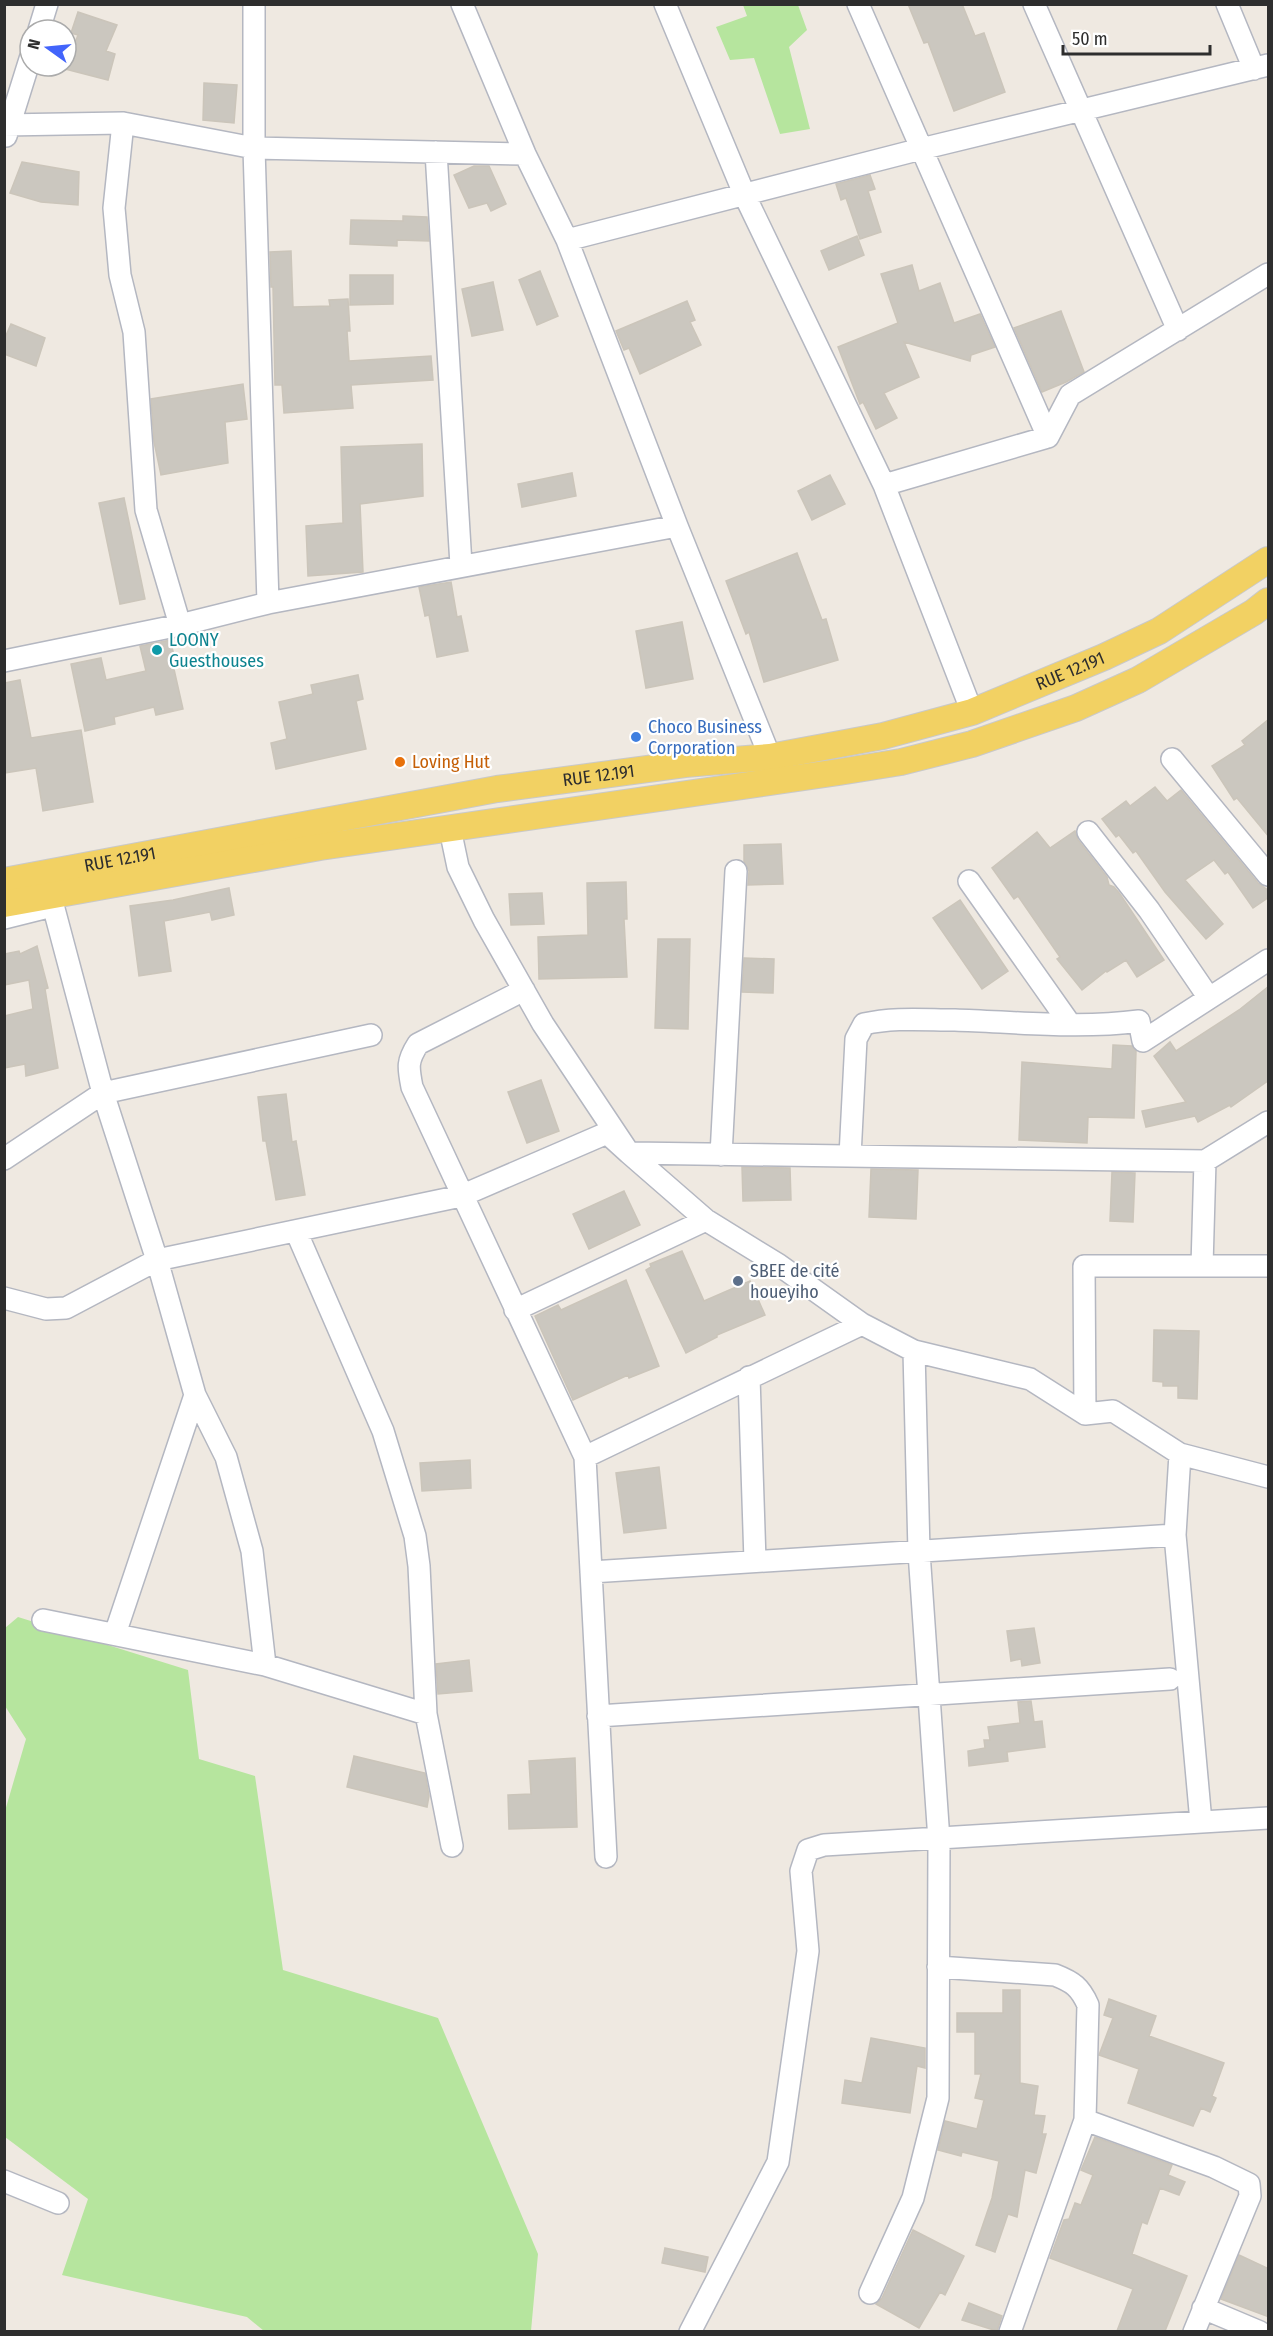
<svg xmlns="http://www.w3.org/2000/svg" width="1273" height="2336" viewBox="0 0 1273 2336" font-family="'Fira Sans Condensed',sans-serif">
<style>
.green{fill:#b6e59e}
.building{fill:#cbc7bf;stroke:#cbc5ba;stroke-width:1.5}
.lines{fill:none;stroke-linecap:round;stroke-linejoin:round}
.minor-casing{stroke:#b4b7c1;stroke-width:24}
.major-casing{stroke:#c9c9c9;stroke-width:28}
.minor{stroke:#fff;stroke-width:21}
.major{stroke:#f2d163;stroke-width:26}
.culture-dot{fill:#0f9aa8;stroke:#fff;stroke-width:2}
.shop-dot{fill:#3f7fe0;stroke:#fff;stroke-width:2}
.food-dot{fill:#e8710a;stroke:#fff;stroke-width:2}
.service-dot{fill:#5c6f8a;stroke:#fff;stroke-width:2}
.labels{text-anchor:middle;stroke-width:4.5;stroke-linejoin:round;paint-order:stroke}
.culture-label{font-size:18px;fill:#0d838f;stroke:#fff;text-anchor:start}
.street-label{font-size:18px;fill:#2e2e2e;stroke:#fff}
.shop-label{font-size:18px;fill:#366cbe;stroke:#fff;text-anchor:start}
.food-label{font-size:18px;fill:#c56008;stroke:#fff;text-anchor:start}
.service-label{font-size:18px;fill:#4e5e75;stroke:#fff;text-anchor:start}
</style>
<rect width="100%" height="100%" fill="#efe9e1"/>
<path class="green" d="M 743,5 L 798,5 L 807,30 L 789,47 L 810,129 L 780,134 L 754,58 L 730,60 L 716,27 L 747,16 Z
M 18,1617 L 188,1670 L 199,1759 L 255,1776 L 283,1970 L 438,2018 L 538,2254 L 531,2331 L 264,2331 L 247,2317 L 62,2275 L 88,2199 L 5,2137 L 5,1811 L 26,1739 L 5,1706 L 5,1628 Z"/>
<path class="building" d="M 908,4 L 962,4 L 975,36 L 984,33 L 1005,92 L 954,111 L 928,42 L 924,43 Z
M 78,12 L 117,25 L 106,51 L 115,54 L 108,80 L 65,69 L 78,35 L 71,33 Z
M 204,83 L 237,85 L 234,123 L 203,120 Z
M 22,162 L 79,172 L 78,205 L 41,202 L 10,193 Z
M 474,166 L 489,166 L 506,204 L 491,211 L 487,203 L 469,208 L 454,175 Z
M 870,175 L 875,189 L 868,191 L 881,232 L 860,239 L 846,198 L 841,200 L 836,184 Z
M 403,216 L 427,217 L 429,241 L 397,240 L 397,246 L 350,244 L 351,220 L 403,221 Z
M 857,236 L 864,255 L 829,270 L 821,251 Z
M 291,251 L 293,307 L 330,306 L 329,300 L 348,299 L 350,331 L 347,331 L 349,361 L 431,356 L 433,380 L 351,385 L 353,408 L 284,413 L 282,385 L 275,385 L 273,287 L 271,287 L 270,252 Z
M 912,265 L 919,291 L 940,283 L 954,323 L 980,314 L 995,347 L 971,355 L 970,361 L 904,342 L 919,377 L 884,393 L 897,418 L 876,429 L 863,402 L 860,404 L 838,347 L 898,323 L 881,274 Z
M 540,271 L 558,316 L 537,325 L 519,280 Z
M 350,275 L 393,275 L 393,304 L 350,305 Z
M 493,282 L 503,330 L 472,336 L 462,289 Z
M 687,301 L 695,320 L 690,322 L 701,345 L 640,374 L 629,348 L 624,350 L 616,331 Z
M 1061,311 L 1084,372 L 1066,382 L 1042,392 L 1014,328 Z
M 11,324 L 45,338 L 36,366 L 4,354 L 4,340 Z
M 243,384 L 247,419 L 225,422 L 228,463 L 161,475 L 154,442 L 151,399 Z
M 422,444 L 423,496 L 360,504 L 363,572 L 308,576 L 306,526 L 343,523 L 341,447 Z
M 572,473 L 576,496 L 522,507 L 518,484 Z
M 830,475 L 845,504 L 812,520 L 798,491 Z
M 124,498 L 145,599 L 120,604 L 99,503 Z
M 797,553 L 822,620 L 826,619 L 838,660 L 764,682 L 749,632 L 746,634 L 726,581 Z
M 451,582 L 457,617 L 461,616 L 468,651 L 437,657 L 429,615 L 425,616 L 419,587 Z
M 682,622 L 693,679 L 646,688 L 636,631 Z
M 170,640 L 174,655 L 171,656 L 183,709 L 156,715 L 154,707 L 114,717 L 115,724 L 85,731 L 71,664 L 101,658 L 106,680 L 146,671 L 140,646 Z
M 358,675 L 363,699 L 356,701 L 366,749 L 276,769 L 271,743 L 287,739 L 279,702 L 313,694 L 311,685 Z
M 20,680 L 31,738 L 81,730 L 93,802 L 43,811 L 36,768 L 4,773 L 4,683 Z
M 1269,719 L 1269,837 L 1237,798 L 1234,800 L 1212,766 L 1245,745 L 1242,741 Z
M 1155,787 L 1167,801 L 1181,790 L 1258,883 L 1269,891 L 1269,897 L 1253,908 L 1228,872 L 1225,874 L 1214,860 L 1185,880 L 1223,924 L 1206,939 L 1165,892 L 1136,851 L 1133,853 L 1119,835 L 1116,837 L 1102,819 L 1126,801 L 1130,806 Z
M 1075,831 L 1078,840 L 1107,877 L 1109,885 L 1114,887 L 1120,894 L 1164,960 L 1137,977 L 1126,960 L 1107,972 L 1106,971 L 1082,990 L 1057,959 L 1060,957 L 1018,896 L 1014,899 L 992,868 L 1037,832 L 1050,848 Z
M 781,844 L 783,884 L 748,885 L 749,871 L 744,861 L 744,845 Z
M 626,882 L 627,919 L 624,919 L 627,977 L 539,979 L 538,937 L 588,935 L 587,883 Z
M 229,888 L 234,915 L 212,920 L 210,912 L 164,921 L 171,971 L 139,976 L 130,906 L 173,900 Z
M 542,893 L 544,924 L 511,925 L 509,894 Z
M 960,900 L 1008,971 L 982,989 L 933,918 Z
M 658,939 L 690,939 L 688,1029 L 655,1028 Z
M 37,946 L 48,988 L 45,989 L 58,1068 L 26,1076 L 25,1064 L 4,1068 L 4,1016 L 33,1009 L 29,980 L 4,985 L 4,954 L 19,951 L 20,954 Z
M 744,958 L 774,959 L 773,993 L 742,992 Z
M 1269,986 L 1269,1080 L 1231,1107 L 1230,1105 L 1198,1122 L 1195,1116 L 1146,1127 L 1142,1111 L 1186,1102 L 1154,1056 L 1170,1042 L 1176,1051 L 1239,1010 Z
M 1113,1045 L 1132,1046 L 1136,1051 L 1134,1118 L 1088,1117 L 1087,1143 L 1019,1140 L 1022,1062 L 1112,1069 Z
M 541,1080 L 559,1131 L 527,1143 L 508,1092 Z
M 286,1094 L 292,1142 L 296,1141 L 305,1195 L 276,1200 L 266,1141 L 263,1141 L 258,1097 Z
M 742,1167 L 790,1168 L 791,1200 L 743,1201 Z
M 871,1169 L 918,1170 L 916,1219 L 869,1217 Z
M 1112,1172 L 1135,1173 L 1133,1222 L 1110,1221 Z
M 624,1191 L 640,1225 L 589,1249 L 573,1214 Z
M 682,1251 L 704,1301 L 750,1281 L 765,1315 L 717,1335 L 717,1337 L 686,1353 L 646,1270 L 651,1267 L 650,1264 Z
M 626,1280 L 659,1366 L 629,1378 L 628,1375 L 573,1400 L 535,1316 L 558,1305 L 561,1310 Z
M 1154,1330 L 1199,1331 L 1197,1399 L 1178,1398 L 1178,1386 L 1163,1386 L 1163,1382 L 1153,1381 Z
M 470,1460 L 471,1488 L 422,1491 L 420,1463 Z
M 659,1467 L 666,1528 L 624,1533 L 616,1473 Z
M 1034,1628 L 1040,1663 L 1022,1666 L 1021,1659 L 1011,1661 L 1007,1631 Z
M 469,1660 L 472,1691 L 438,1694 L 436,1664 Z
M 1031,1701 L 1034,1722 L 1042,1721 L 1045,1747 L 1007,1752 L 1008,1761 L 969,1766 L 968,1751 L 985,1748 L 984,1740 L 990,1740 L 988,1727 L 1020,1723 L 1018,1702 Z
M 354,1756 L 425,1773 L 429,1796 L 427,1807 L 347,1787 Z
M 575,1758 L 577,1827 L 509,1829 L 508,1795 L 531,1794 L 529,1761 Z
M 1003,1990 L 1020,1990 L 1020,2083 L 1038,2086 L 1034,2115 L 1045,2116 L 1042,2134 L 1046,2134 L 1036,2173 L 1025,2170 L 1017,2217 L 1008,2214 L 995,2252 L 976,2245 L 992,2198 L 999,2161 L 962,2152 L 961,2156 L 938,2150 L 945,2121 L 977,2129 L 984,2100 L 975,2098 L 981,2074 L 975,2074 L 975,2032 L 957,2032 L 957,2013 L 1003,2013 Z
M 1109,1999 L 1156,2016 L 1149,2036 L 1224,2063 L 1212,2096 L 1216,2098 L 1210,2112 L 1201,2108 L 1193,2126 L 1128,2103 L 1139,2069 L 1099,2055 L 1113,2018 L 1104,2015 Z
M 871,2038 L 925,2048 L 925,2068 L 917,2066 L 910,2113 L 842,2103 L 845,2080 L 862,2083 Z
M 1095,2137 L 1172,2165 L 1168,2175 L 1185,2182 L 1179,2195 L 1160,2188 L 1147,2224 L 1142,2222 L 1132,2254 L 1187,2276 L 1165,2331 L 1117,2331 L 1133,2289 L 1050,2258 L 1064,2220 L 1069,2219 L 1075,2203 L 1081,2205 L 1093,2175 L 1081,2170 Z
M 913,2230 L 964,2256 L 945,2295 L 940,2292 L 919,2328 L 876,2304 L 882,2298 Z
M 665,2248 L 708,2257 L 705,2272 L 662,2263 Z
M 1239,2255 L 1269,2269 L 1269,2317 L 1221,2299 Z
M 969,2303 L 1002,2316 L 997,2331 L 962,2320 Z"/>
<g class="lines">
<defs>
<path id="minor" d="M 254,4 L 254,148 L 268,603
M 462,4 L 525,154 L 567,240 L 677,526 L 770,757
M 665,4 L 745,196 L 884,485 L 972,712
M 858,4 L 1048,437
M 1034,4 L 1178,330
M 1227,4 L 1254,69
M 39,30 L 47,4
M 123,123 L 114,208 L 120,275 L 134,332 L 146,510 L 180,625
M 4,125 L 123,123 L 254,148 L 525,154
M 6,136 L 30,59
M 436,152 L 461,565
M 567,240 L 921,149 L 1268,65
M 884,485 L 1048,437 L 1070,395 L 1268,274
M 4,661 L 180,625 L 268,603 L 677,526
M 1172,759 L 1268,875
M 450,829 L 458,867 L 484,920 L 543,1024 L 629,1153 L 706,1220 L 779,1265 L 862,1324 L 914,1351 L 1030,1379 L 1085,1414 L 1113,1411 L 1180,1454 L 1268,1477
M 1088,832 L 1149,910 L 1209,998
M 969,881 L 1070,1024
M 53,905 L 103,1093 L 157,1260 L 195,1395 L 226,1457 L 252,1551 L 265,1665
M 4,918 L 44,908
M 524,990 L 418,1044 C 407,1061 408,1067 412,1087 L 585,1457 L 606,1857
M 721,1155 L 736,871
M 850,1156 L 856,1039 L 864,1024 C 894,1017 925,1020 955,1020 C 1016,1022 1079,1029 1139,1021 L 1143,1041 L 1268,960
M 4,1159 L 103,1093 L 371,1035
M 296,1231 L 383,1431 L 415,1536 L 419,1566 L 426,1714 L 452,1846
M 1202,1266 L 1205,1161
M 4,1298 L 46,1309 L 66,1308 L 157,1260 L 461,1196 L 607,1133 L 629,1153 L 1205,1161 L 1268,1122
M 515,1310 L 706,1220
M 749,1377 L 755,1561
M 1085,1414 L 1084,1266 L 1268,1266
M 1180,1454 L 1175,1535 L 1201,1822
M 585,1457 L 862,1324
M 591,1572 L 1175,1535
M 43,1620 L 265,1665 L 426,1714
M 115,1634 L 195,1395
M 598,1716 L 1170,1679
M 938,1967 L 1055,1975 C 1073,1982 1080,1987 1088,2005 L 1085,2120 L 1010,2332
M 1085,2120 L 1214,2167 L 1249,2184 L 1250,2196 L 1194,2332
M 4,2181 L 58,2203
M 870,2293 L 913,2198 L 938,2098 L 939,1840 L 919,1552 L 914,1351
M 1203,2308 L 1260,2332
M 690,2332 L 778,2162 L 808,1951 L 801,1871 L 808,1850 L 824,1845 L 1268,1818"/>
<g id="major">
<path id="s1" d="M 4,881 L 497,789 L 685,764 L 770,757 L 883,736 L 972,712 L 1104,657 L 1159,631 L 1268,560"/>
<path d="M 4,904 L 320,847 L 839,772 L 901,762 L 972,744 L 1076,708 L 1138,680 L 1254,612 L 1268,601"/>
</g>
</defs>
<use href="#minor" class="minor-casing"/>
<use href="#major" class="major-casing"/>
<use href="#minor" class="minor"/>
<use href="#major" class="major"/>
</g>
<circle class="culture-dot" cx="157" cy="650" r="6"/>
<circle class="shop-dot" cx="636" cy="737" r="6"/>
<circle class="food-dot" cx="400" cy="762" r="6"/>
<circle class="service-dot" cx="738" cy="1281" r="6"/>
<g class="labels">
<g class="culture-label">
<text x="169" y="646">LOONY<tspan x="169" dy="21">Guesthouses</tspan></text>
</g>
<g class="street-label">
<text dy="6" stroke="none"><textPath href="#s1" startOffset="1090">RUE 12.191</textPath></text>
<text dy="6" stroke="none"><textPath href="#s1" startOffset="604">RUE 12.191</textPath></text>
<text dy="6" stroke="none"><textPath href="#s1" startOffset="118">RUE 12.191</textPath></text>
</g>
<g class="shop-label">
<text x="648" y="733">Choco Business<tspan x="648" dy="21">Corporation</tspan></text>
</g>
<g class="food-label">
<text x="412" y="768">Loving Hut</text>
</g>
<g class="service-label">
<text x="750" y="1277">SBEE de cité<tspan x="750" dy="21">houeyiho</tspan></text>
</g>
</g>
<rect width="1273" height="2336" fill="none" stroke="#2e2e2e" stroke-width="12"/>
<g transform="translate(48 48) rotate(285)"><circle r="28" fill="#ffffff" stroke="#ababab" stroke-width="1.5"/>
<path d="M0-4.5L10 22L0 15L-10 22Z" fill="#4264fb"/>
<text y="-9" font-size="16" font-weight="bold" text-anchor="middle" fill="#2e2e2e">N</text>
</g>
<path d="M1063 45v9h147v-9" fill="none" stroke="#2e2e2e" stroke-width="3"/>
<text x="1072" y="45" font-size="18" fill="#2e2e2e" stroke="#ffffff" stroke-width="4.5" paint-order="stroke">50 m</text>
</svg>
